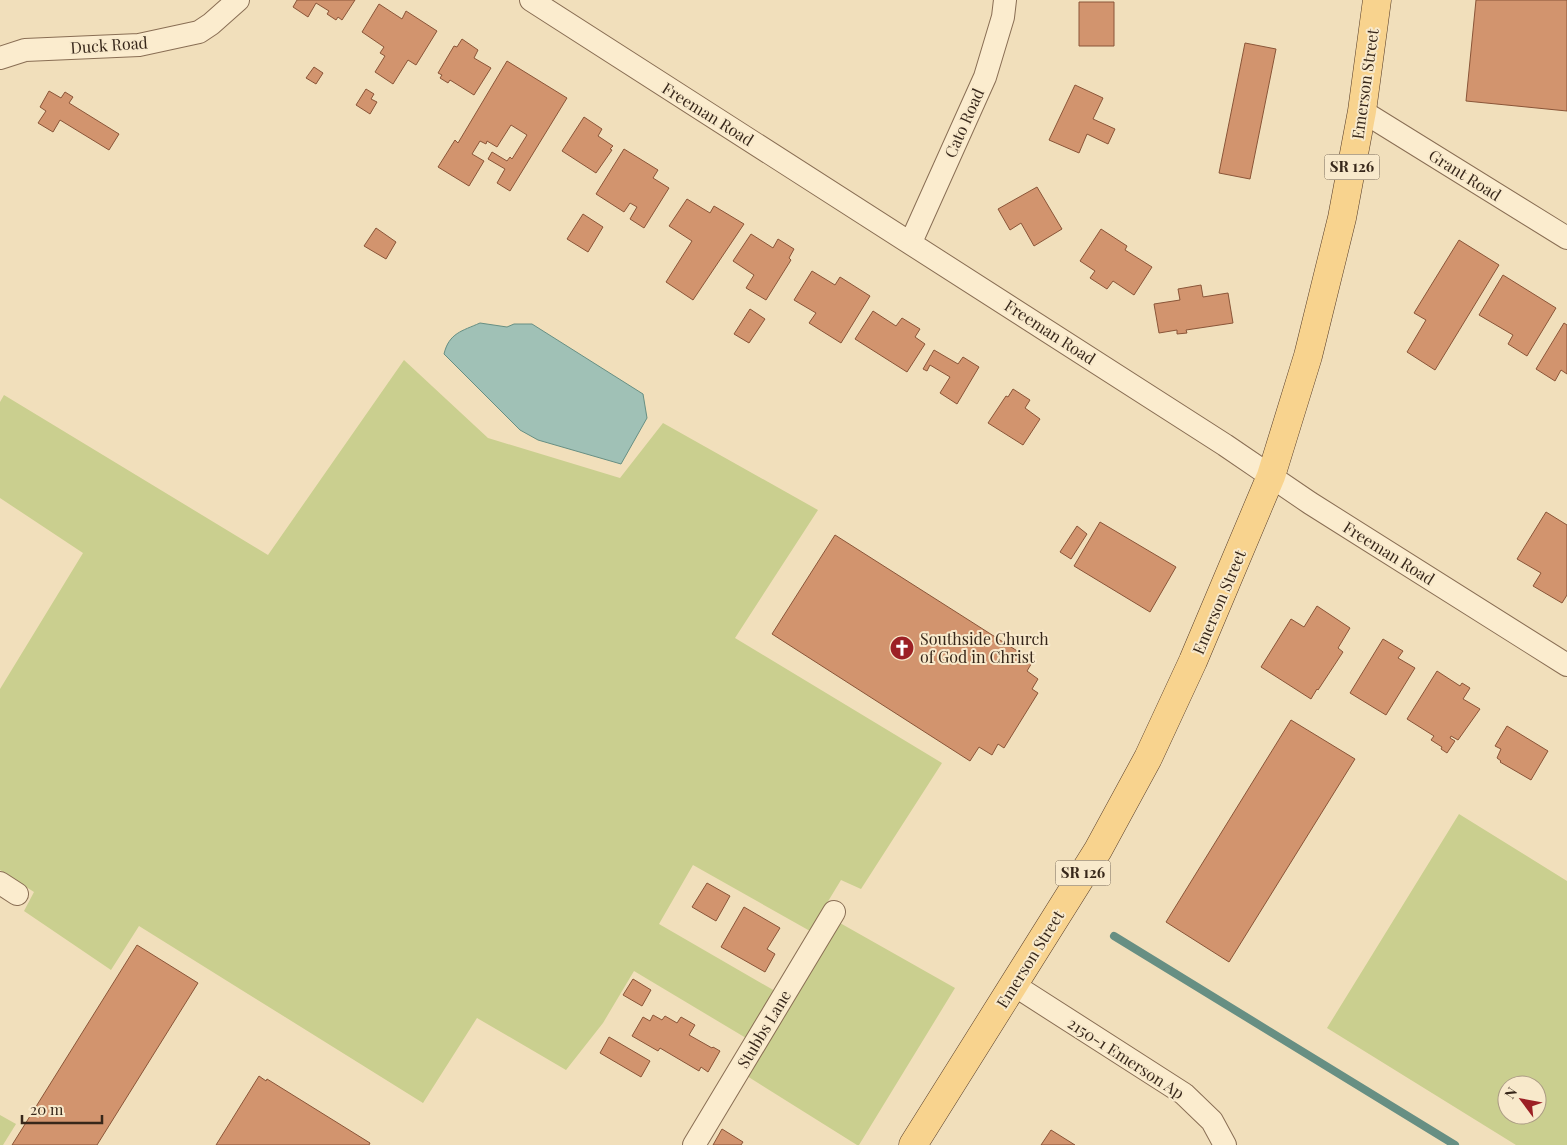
<svg xmlns="http://www.w3.org/2000/svg" width="1567" height="1145" viewBox="0 0 1567 1145" font-family="'Playfair Display',serif">
<style>
.green{fill:#cacf8f;fill-rule:evenodd}
.water{fill:#a0c1b6;stroke:#678f83}
.lines{fill:none;stroke-linecap:round;stroke-linejoin:round}
.stream{stroke:#678f83;stroke-width:8}
.building{fill:#d2946e;stroke:#8a5538}
.street-casing{stroke:#896e54;stroke-width:24}
.primary-casing{stroke:#563c29;stroke-width:29}
.street{stroke:#fbecce;stroke-width:22}
.primary{stroke:#f8d38e;stroke-width:28}
.labels{text-anchor:middle;stroke-width:4;stroke-linejoin:round;paint-order:stroke}
.shield{fill:#f8e9cb;stroke:#71614f;stroke-width:1}
.shield-label{font-size:15px;font-weight:bold;fill:#37271a}
.street-label{font-size:16px;fill:#37271a;stroke:#f8e9cb}
.poi-label{font-size:16px;fill:#37271a;stroke:#f8e9cb;text-anchor:start}
</style>
<rect width="100%" height="100%" fill="#f1dfbb"/>
<path class="green" d="M 404,360 L 488,438 L 620,478 L 663,423 L 818,510 L 735,638 L 942,763 L 861,889 L 841,880 L 810,931 L 693,865 L 659,924 L 775,991 L 746,1038 L 634,971 L 603,1023 L 566,1070 L 477,1018 L 423,1103 L 139,926 L 111,970 L 24,911 L 34,892 L 0,870 L 0,689 L 83,553 L 0,498 L 0,402 L 4,395 L 268,555 Z
M 1459,814 L 1567,881 L 1567,1145 L 1516,1145 L 1327,1028 ZM 1507,1085 L 1537,1085 L 1537,1115 L 1507,1115 Z
M 840,923 L 955,988 L 859,1145 L 857,1145 L 747,1076 Z
M 0,1115 L 16,1124 L 3,1145 L 0,1145 Z"/>
<path class="water" d="M 480,323 L 507,327 L 514,324 L 532,324 L 643,394 L 647,418 L 621,464 L 538,440 L 520,430 L 444,354 C 449,333 462,331 480,323 Z"/>
<g class="lines">
<path class="stream" d="M 1114,936 L 1455,1145"/>
</g>
<path class="building" d="M 297,0 L 355,0 L 342,20 L 338,17 L 336,20 L 327,14 L 329,11 L 316,3 L 308,17 L 293,7 Z
M 1476,0 L 1567,0 L 1567,111 L 1466,101 Z
M 1079,2 L 1114,2 L 1114,46 L 1079,46 Z
M 379,4 L 402,19 L 406,11 L 437,31 L 416,65 L 408,60 L 393,84 L 375,72 L 385,56 L 380,53 L 384,47 L 362,32 Z
M 462,39 L 478,50 L 474,58 L 491,68 L 474,95 L 450,80 L 448,83 L 440,78 L 442,75 L 438,73 L 454,46 L 457,47 Z
M 1245,43 L 1276,49 L 1250,179 L 1219,173 Z
M 507,61 L 567,98 L 510,191 L 497,183 L 505,169 L 488,159 L 492,152 L 507,161 L 510,157 L 512,159 L 527,135 L 511,125 L 497,147 L 487,141 L 486,144 L 480,141 L 472,154 L 484,161 L 469,186 L 438,167 L 455,140 L 458,143 Z
M 314,67 L 323,73 L 316,84 L 306,78 Z
M 1075,85 L 1103,98 L 1093,119 L 1115,129 L 1108,144 L 1087,134 L 1079,153 L 1049,140 Z
M 366,89 L 374,94 L 371,99 L 377,102 L 370,114 L 356,105 Z
M 49,91 L 61,98 L 65,92 L 73,97 L 69,103 L 119,134 L 109,150 L 60,120 L 53,132 L 38,123 L 46,111 L 40,107 Z
M 584,117 L 602,129 L 598,136 L 613,146 L 610,149 L 612,150 L 596,173 L 562,151 Z
M 624,149 L 658,170 L 653,178 L 669,188 L 644,228 L 630,219 L 637,207 L 630,203 L 624,212 L 596,194 Z
M 1037,187 L 1062,229 L 1034,246 L 1021,223 L 1010,230 L 998,209 Z
M 687,199 L 710,213 L 714,206 L 744,224 L 693,300 L 666,282 L 692,241 L 669,226 Z
M 583,214 L 603,227 L 588,252 L 567,239 Z
M 376,228 L 396,242 L 386,259 L 364,246 Z
M 1101,229 L 1127,246 L 1125,250 L 1152,267 L 1134,295 L 1113,281 L 1107,289 L 1090,278 L 1095,271 L 1080,261 Z
M 751,234 L 773,248 L 778,239 L 794,249 L 789,258 L 791,260 L 766,300 L 746,288 L 754,275 L 733,261 Z
M 1459,240 L 1499,265 L 1435,370 L 1407,352 L 1426,320 L 1414,313 Z
M 812,271 L 835,285 L 840,277 L 870,296 L 841,343 L 809,323 L 816,313 L 794,300 Z
M 1503,275 L 1556,308 L 1527,356 L 1508,344 L 1513,335 L 1479,315 Z
M 1201,285 L 1203,297 L 1228,293 L 1233,323 L 1186,330 L 1187,333 L 1177,334 L 1177,330 L 1159,333 L 1154,304 L 1180,300 L 1178,289 Z
M 750,309 L 765,319 L 749,343 L 734,334 Z
M 873,311 L 896,326 L 902,318 L 920,329 L 915,337 L 925,344 L 907,372 L 855,339 Z
M 1564,323 L 1567,325 L 1567,374 L 1561,370 L 1555,381 L 1536,369 Z
M 934,350 L 958,364 L 963,357 L 979,367 L 957,404 L 940,393 L 950,377 L 930,365 L 927,371 L 923,369 Z
M 1013,389 L 1030,400 L 1025,408 L 1040,419 L 1023,445 L 988,423 L 1006,396 L 1008,397 Z
M 1546,512 L 1567,525 L 1567,595 L 1562,603 L 1533,586 L 1541,573 L 1517,559 Z
M 1100,522 L 1176,567 L 1150,612 L 1074,566 Z
M 1077,526 L 1087,534 L 1071,559 L 1060,552 Z
M 835,535 L 1033,661 L 1027,671 L 1038,679 L 1032,689 L 1038,693 L 1004,748 L 998,744 L 992,755 L 979,747 L 970,761 L 772,634 Z
M 1317,606 L 1350,628 L 1338,648 L 1343,652 L 1318,690 L 1317,689 L 1311,699 L 1261,667 L 1291,619 L 1304,627 Z
M 1383,639 L 1403,651 L 1398,658 L 1415,668 L 1386,715 L 1350,693 Z
M 1437,671 L 1460,686 L 1462,683 L 1470,688 L 1463,699 L 1480,709 L 1458,740 L 1451,736 L 1450,738 L 1455,741 L 1447,753 L 1441,749 L 1442,747 L 1431,740 L 1434,736 L 1407,719 Z
M 1291,720 L 1355,759 L 1229,962 L 1166,922 Z
M 1507,726 L 1548,751 L 1531,780 L 1500,762 L 1501,761 L 1497,758 L 1501,749 L 1495,746 Z
M 707,883 L 730,896 L 716,921 L 692,907 Z
M 744,907 L 780,928 L 767,949 L 775,954 L 765,972 L 721,947 Z
M 137,945 L 198,983 L 97,1145 L 12,1145 Z
M 633,979 L 651,990 L 642,1006 L 623,995 Z
M 653,1015 L 662,1020 L 665,1016 L 677,1023 L 681,1017 L 695,1025 L 689,1035 L 712,1048 L 713,1047 L 720,1051 L 708,1072 L 701,1067 L 699,1071 L 660,1048 L 658,1051 L 632,1036 L 643,1017 L 650,1021 Z
M 609,1037 L 650,1061 L 641,1077 L 600,1053 Z
M 259,1076 L 266,1081 L 267,1079 L 370,1143 L 369,1145 L 216,1145 Z
M 722,1129 L 743,1142 L 741,1145 L 713,1145 Z
M 1051,1130 L 1075,1145 L 1041,1145 Z"/>
<g class="lines">
<defs>
<path id="street" d="M 531,0 L 1225,445 L 1310,503 L 1567,665
M 0,58 L 25,50 L 139,45 L 199,32 L 211,24 L 238,0
M 1362,111 L 1567,238
M 911,242 L 985,77 L 1003,17 L 1005,0
M 0,883 L 17,894
M 1014,985 L 1184,1094 L 1212,1121 L 1225,1145
M 694,1145 L 834,912"/>
<path id="primary" d="M 913,1145 L 1098,850 L 1148,758 L 1193,661 L 1271,476 L 1308,356 L 1342,218 L 1362,111 L 1377,0"/>
</defs>
<use href="#street" class="street-casing"/>
<use href="#primary" class="primary-casing"/>
<use href="#street" class="street"/>
<use href="#primary" class="primary"/>
</g>
<defs>
<symbol id="church-disc" viewBox="-11 -11 22 22"><circle r="9.5" fill="#9c2025" stroke="#f8e9cb"/><path d="M-1.2-6h2.4v3.5h3.3v2.4h-3.3V6h-2.4V-.1h-3.3v-2.4h3.3Z" fill="#fff"/></symbol>
</defs>
<g fill-rule="evenodd">
<use href="#church-disc" x="888" y="634" width="28" height="28"/>
</g>
<g class="labels">
<g class="shield">
<rect x="1324.5" y="154.5" width="55" height="25" rx="4"/>
<rect x="1055.5" y="860.5" width="55" height="25" rx="4"/>
</g>
<g class="shield-label">
<text x="1352" y="172">SR 126</text>
<text x="1083" y="878">SR 126</text>
</g>
<g class="street-label">
<text transform="translate(109 45) rotate(-4)" y="6">Duck Road</text>
<text transform="translate(1365 84) rotate(-82)" y="6">Emerson Street</text>
<text transform="translate(708 114) rotate(32)" y="6">Freeman Road</text>
<text transform="translate(964 123) rotate(-66)" y="6">Cato Road</text>
<text transform="translate(1465 175) rotate(32)" y="6">Grant Road</text>
<text transform="translate(1050 332) rotate(33)" y="6">Freeman Road</text>
<text transform="translate(1389 553) rotate(32)" y="6">Freeman Road</text>
<text transform="translate(1219 602) rotate(-67)" y="6">Emerson Street</text>
<text transform="translate(1030 959) rotate(-58)" y="6">Emerson Street</text>
<text transform="translate(764 1029) rotate(-59)" y="6">Stubbs Lane</text>
<text transform="translate(1126 1058) rotate(33)" y="6">2150-1 Emerson Ap</text>
</g>
<g class="poi-label">
<text x="920" y="645">Southside Church<tspan x="920" dy="18">of God in Christ</tspan></text>
</g>
</g>
<g transform="translate(1522 1100) rotate(302)"><circle r="24" fill="#f8e9cb" stroke="#ab9b84"/>
<path d="M0-4L9 19L0 12L-9 19Z" fill="#9c2025"/>
<text y="-8" font-size="14" font-weight="bold" text-anchor="middle" fill="#37271a">N</text>
</g>
<path d="M22 1115v8h80v-8" fill="none" stroke="#37271a" stroke-width="2.5"/>
<text x="30" y="1115" font-size="15" fill="#37271a" stroke="#f8e9cb" stroke-width="4" paint-order="stroke">20 m</text>
</svg>
